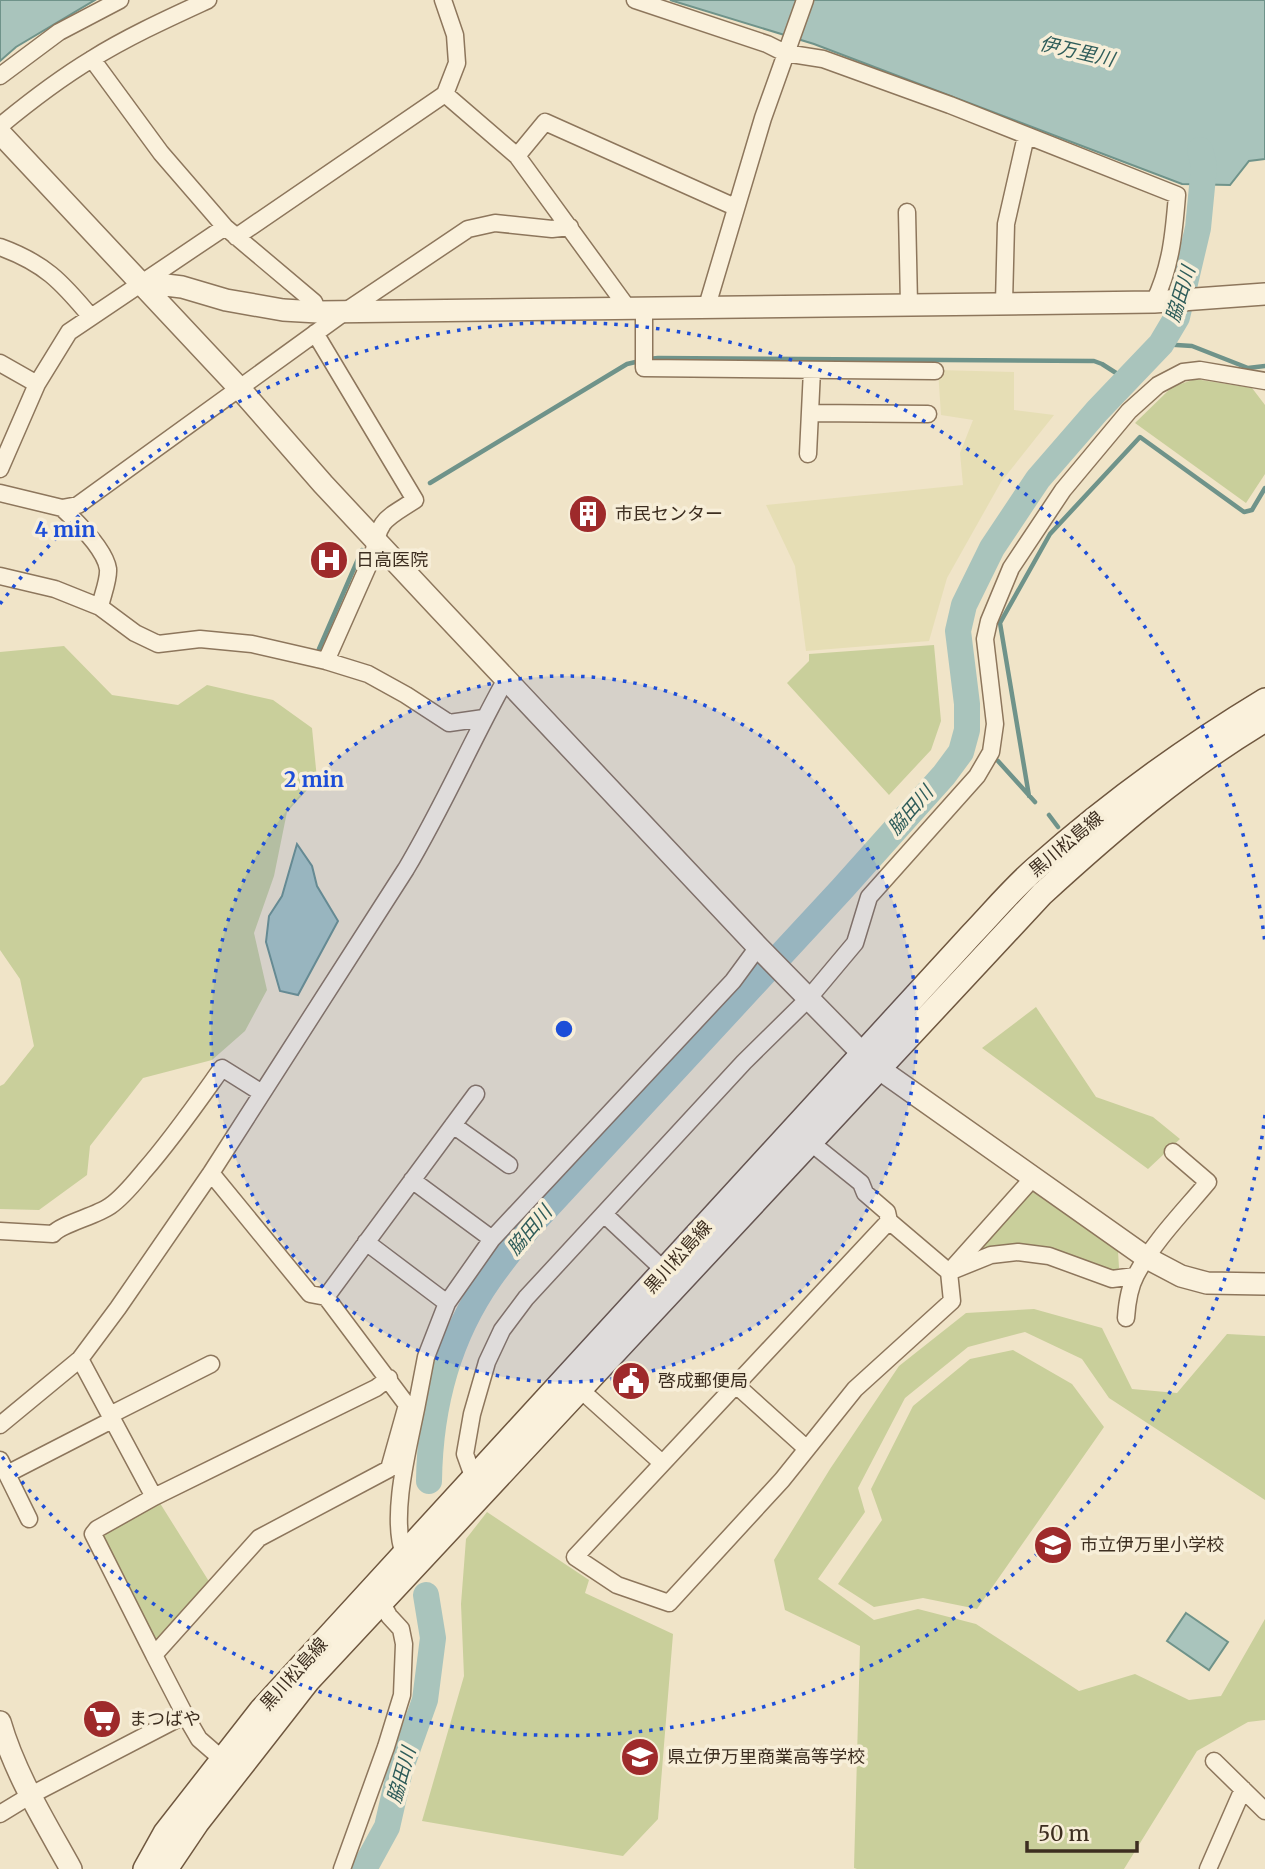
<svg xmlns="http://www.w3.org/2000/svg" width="1265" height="1869" viewBox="0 0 1265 1869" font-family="Merriweather,'Noto Sans JP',serif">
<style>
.farmland{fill:#e6deb5}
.green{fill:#c9cf9b}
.water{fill:#a9c4bc;stroke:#6f938a;stroke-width:2}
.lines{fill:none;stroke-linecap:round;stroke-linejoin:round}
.stream{stroke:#6f938a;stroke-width:4.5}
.river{stroke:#a9c4bc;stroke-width:26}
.minor-casing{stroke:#8d765c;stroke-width:19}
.tertiary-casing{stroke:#8d765c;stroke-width:24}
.secondary-casing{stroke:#6f573f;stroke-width:26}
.minor{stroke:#faf1dc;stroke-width:16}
.tertiary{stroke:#faf1dc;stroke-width:21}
.secondary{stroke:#faf1dc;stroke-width:23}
.ring{fill:none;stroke:#1d4ed8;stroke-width:3.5;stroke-dasharray:3.5 7}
.labels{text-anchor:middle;stroke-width:7;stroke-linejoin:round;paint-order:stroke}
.poi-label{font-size:18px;fill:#3d2e20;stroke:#f7eed8;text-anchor:start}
.street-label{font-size:18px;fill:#3d2e20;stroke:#f7eed8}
.water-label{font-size:19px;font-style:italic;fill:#2f5d5a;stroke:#f7eed8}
.centre{fill:#1d4ed8;stroke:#f7eed8;stroke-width:3.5}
.ring-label{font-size:21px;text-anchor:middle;font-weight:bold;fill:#1d4ed8;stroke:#f7eed8;stroke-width:7;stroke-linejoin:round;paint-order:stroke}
</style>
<rect width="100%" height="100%" fill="#f0e4c8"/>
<path class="farmland" d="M 938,370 L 1014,372 L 1014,410 L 1054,415 L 1001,482 L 947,578 L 929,641 L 806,651 L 795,566 L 766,505 L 963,485 L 960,453 L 973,420 L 941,415 Z"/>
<path class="green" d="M 1195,379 L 1252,388 L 1265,405 L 1265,474 L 1246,503 L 1135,423 L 1172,387 Z
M 934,645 L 941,721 L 931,750 L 889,795 L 787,683 L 809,661 L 809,654 Z
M 64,646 L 112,695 L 178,705 L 207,685 L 273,700 L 312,728 L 317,779 L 287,812 L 274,876 L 254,933 L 267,990 L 245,1031 L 212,1060 L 143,1078 L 90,1146 L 87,1175 L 39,1210 L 0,1209 L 0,1086 L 4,1084 L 34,1046 L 20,979 L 0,950 L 0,652 Z
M 1036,1007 L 1096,1097 L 1153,1117 L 1180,1139 L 1148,1169 L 982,1048 Z
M 1032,1191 L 1118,1251 L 1119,1268 L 1112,1274 L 1049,1251 L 973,1253 Z
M 1034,1309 L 1102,1328 L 1132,1389 L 1177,1393 L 1227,1334 L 1265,1336 L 1265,1500 L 1109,1398 L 1082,1359 L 1025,1332 L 968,1347 L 905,1398 L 858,1488 L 865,1512 L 818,1579 L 874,1620 L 918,1609 L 976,1624 L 1079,1691 L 1135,1674 L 1189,1700 L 1221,1696 L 1265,1619 L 1265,1720 L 1248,1722 L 1197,1751 L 1124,1869 L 857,1869 L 854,1868 L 860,1646 L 785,1610 L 774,1560 L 830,1469 L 899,1366 L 966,1313 Z
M 1013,1350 L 1072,1384 L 1104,1427 L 977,1609 L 923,1598 L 874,1607 L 838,1584 L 882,1520 L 871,1489 L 913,1406 L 970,1359 Z
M 158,1500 L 210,1583 L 155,1645 L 99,1534 Z
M 487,1512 L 589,1580 L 585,1593 L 673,1634 L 658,1819 L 623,1856 L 422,1821 L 464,1676 L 461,1604 L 466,1539 Z"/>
<path class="water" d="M 0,0 L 95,0 L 16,47 L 0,61 Z
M 670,0 L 1265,0 L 1265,159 L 1249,161 L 1230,185 L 1182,184 L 814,44 Z
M 297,844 L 312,866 L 317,886 L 338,921 L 298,995 L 280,991 L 266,942 L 269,916 L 282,896 Z
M 1186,1613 L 1228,1642 L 1209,1670 L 1167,1641 Z"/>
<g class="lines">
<path class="stream" d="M 1161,344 L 1192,346 L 1248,368 L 1265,366
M 648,359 L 658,358 L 1094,361 L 1102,364 L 1127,380
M 430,483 L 627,364 L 640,361
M 319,649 L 362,550
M 998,761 L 1035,802
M 1029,796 L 1000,623 L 1050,534 L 1140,437 L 1244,512 L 1252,510 L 1265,488
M 1049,815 L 1058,827"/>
<path class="river" d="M 429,1481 C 430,1407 447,1339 490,1278 C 502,1261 516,1244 529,1227 L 842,889 L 944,775 L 961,752 L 967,730 L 967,704 L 958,631 L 964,605 L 992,548 L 1038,479 L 1097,411 L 1161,344 L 1177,317 L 1198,228 L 1204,166 L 1200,150
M 364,1869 L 387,1827 L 400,1770 L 425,1700 L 433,1638 L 426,1595"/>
<defs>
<path id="minor" d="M 443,0 L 455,35 L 457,63 L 445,94
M 635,0 L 767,44 L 785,53 L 823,59 L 950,105 L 1177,195 C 1174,233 1171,267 1154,302
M 92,59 L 161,153 L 225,227 L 314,302 L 318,312
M 0,76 L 59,32 L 120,0
M 0,126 C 29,102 59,79 92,59 C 129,36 169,18 208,0
M 517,156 L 545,122 L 735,207
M 907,212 L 909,304
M 236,237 L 445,94 L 517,156 L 627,307
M 0,247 C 44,263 61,281 91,317
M 1004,303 L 1006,224 L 1026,136
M 707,306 L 763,118 L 805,0
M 644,307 L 644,368 L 935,371
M 315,333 L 415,500 C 386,519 379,518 373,555 L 326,661
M 0,363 L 37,384
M 810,413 L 928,414
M 808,454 L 812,370
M 0,469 L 37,384 L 69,332 L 225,227
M 0,493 L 62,508 L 78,505 L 346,311 L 468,229 L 495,223 L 552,229 L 570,227
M 62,508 C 76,521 105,549 108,569 C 109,580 102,596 100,607 L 135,633 L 158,644 L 200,639 L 252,644 L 326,661 L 368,674 L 406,695 L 449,723 L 484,718
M 0,576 L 55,589 L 100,607
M 453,1125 L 509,1165
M 810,1142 L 861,1183 L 865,1193 L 887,1212 L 889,1221
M 1033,1178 L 949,1272 L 889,1221 L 575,1557 L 617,1585 L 669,1603 L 782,1480 L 855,1389 L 952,1301 L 949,1272 L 991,1255 L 1018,1252 L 1049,1256 L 1112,1279 L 1135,1276
M 412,1180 L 492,1239
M 604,1214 L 665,1271
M 0,1231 L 53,1234 C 61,1224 96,1216 110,1206 C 123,1197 134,1183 144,1171 C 173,1138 197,1103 222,1068 L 262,1093
M 366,1242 L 447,1303
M 326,1297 L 476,1094
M 1126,1318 C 1127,1303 1129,1288 1136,1275 C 1154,1241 1184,1211 1208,1182 L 1173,1152
M 80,1359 L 154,1497
M 573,1383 L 662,1463
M 736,1385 L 807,1449
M 407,1405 L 416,1409 L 426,1357 L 447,1303 L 492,1239 L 733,981 L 758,947
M 110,1415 L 211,1364
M 0,1425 L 80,1359 L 118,1308 L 211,1173 L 406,869 C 443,807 471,742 506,679
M 0,1460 L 29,1519
M 7,1474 L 112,1420
M 474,1479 L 465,1454 L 472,1414 L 487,1362 L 502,1330 L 526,1298 L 744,1062 L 808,999 L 855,943 L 869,897 L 977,776 L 991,752 L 995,724 L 985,639 L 989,621 L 1011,568 L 1063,490 L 1129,411 L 1158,385 L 1183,372 L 1200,370 L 1265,381
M 404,1554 C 390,1517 408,1449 416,1409
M 154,1655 L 93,1534 L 97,1529 L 154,1497 L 376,1388 L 389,1378
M 185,1715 L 154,1655 L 259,1538 L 389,1469 L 407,1405 L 326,1297 L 310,1294 L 211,1173
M 1214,1761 L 1265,1811
M 0,1814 L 31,1795 L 185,1715 L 199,1739 L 222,1759
M 342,1869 L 386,1747 L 402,1695 L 404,1644 L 401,1629 L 389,1616 L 382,1603
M 1208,1869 L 1243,1789"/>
<path id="tertiary" d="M 0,133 L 240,389 L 323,484 L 437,606 L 758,947 L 863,1054 L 878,1068 L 1147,1258 L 1181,1276 L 1207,1283 L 1265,1284
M 141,282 L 182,287 L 226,300 L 283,310 L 318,312 L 1154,302 L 1265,294
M 0,1722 C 15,1774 45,1822 71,1869"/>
<path id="secondary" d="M 145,1869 L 165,1833 L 261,1710 L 972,934 C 993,912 1013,888 1036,868 C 1107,805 1184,749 1265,700
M 166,1869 L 197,1823 L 308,1681 L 1042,894 C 1112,830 1183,769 1265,720"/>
</defs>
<use href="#minor" class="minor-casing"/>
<use href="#tertiary" class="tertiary-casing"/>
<use href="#secondary" class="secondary-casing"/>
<use href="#minor" class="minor"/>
<use href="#tertiary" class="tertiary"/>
<use href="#secondary" class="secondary"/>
</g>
<circle cx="564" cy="1029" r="353" fill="#1d4ed8" fill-opacity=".12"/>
<g class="ring">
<circle cx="564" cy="1029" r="353"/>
<path d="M1265 1115A706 706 0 0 1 0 1454M0 604A706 706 0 0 1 1265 943"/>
</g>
<defs>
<symbol id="building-disc" viewBox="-11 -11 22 22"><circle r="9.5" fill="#9e2a2b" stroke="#f7eed8"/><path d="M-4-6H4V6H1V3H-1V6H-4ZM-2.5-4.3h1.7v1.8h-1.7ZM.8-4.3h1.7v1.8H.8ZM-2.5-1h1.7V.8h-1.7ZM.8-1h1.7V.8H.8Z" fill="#fff"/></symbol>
<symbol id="hospital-disc" viewBox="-11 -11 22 22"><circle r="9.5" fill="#9e2a2b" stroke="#f7eed8"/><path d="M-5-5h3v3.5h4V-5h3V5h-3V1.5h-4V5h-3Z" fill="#fff"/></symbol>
<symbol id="civic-disc" viewBox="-11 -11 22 22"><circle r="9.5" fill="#9e2a2b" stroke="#f7eed8"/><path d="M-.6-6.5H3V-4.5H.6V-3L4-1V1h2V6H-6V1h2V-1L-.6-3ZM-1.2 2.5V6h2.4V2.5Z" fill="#fff"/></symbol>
<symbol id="school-disc" viewBox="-11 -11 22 22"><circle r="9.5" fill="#9e2a2b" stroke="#f7eed8"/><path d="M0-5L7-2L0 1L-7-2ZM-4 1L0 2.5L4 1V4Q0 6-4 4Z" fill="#fff"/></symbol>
<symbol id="supermarket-disc" viewBox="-11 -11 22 22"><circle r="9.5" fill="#9e2a2b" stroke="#f7eed8"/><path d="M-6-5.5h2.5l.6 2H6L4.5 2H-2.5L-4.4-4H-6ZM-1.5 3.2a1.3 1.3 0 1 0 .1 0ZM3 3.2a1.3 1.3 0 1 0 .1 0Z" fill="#fff"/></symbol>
</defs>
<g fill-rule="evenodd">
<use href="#building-disc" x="566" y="492" width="44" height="44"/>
<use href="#hospital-disc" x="307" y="538" width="44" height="44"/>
<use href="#civic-disc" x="609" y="1359" width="44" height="44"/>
<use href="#school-disc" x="1031" y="1523" width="44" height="44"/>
<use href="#supermarket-disc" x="80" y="1697" width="44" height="44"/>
<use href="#school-disc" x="618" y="1735" width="44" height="44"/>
</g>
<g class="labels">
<g class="poi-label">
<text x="615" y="520">市民センター</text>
<text x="356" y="566">日高医院</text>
<text x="658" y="1387">啓成郵便局</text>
<text x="1080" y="1551">市立伊万里小学校</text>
<text x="129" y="1725">まつばや</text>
<text x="667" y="1763">県立伊万里商業高等学校</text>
</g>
<g class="street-label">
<text transform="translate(1066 844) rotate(-40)" y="6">黒川松島線</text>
<text transform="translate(678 1257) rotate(-48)" y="6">黒川松島線</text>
<text transform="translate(294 1674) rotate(-48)" y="6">黒川松島線</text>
</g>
<g class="water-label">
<text transform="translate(1077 51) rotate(13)" y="7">伊万里川</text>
<text transform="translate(1180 294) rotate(-73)" y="7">脇田川</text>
<text transform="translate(910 810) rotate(-49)" y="7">脇田川</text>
<text transform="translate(529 1230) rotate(-50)" y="7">脇田川</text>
<text transform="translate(401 1775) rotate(-74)" y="7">脇田川</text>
</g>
</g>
<circle cx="564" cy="1029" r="10" class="centre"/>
<g class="ring-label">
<text x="65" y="537">4 min</text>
<text x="314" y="787">2 min</text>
</g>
<path d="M1027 1841v10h110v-10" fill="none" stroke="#3d2e20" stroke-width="3.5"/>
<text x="1038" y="1841" font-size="21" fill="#3d2e20" stroke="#f7eed8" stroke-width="5" paint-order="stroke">50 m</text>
</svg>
